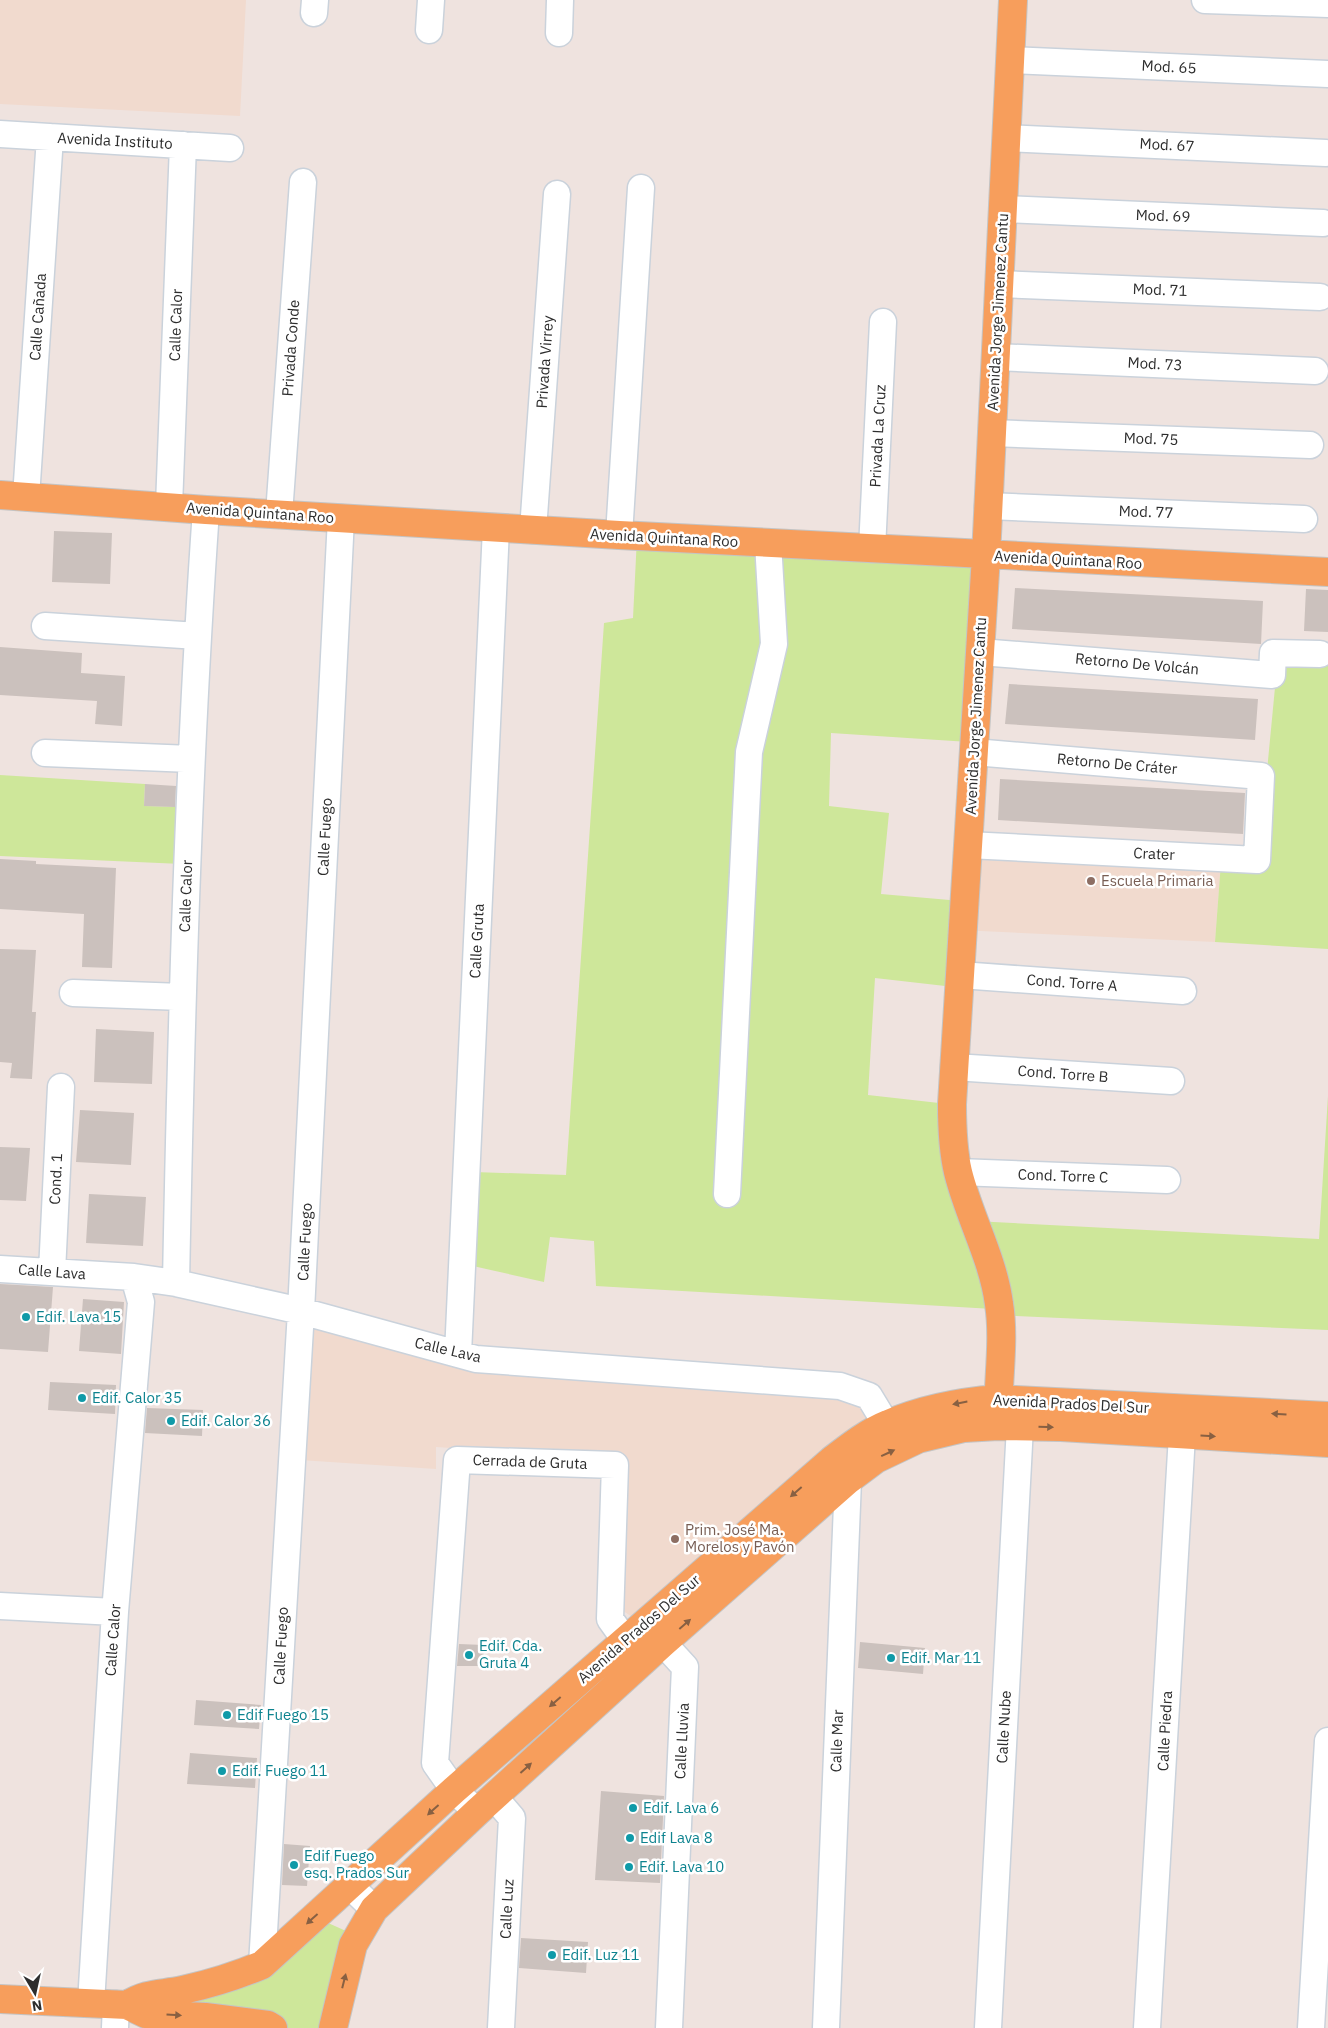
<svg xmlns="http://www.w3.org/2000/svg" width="1328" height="2028" viewBox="0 0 1328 2028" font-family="'IBM Plex Sans',sans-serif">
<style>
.education{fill:#f1dace}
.green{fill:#cee79a}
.building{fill:#cbc1bd}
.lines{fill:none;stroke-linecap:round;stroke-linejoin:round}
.minor-casing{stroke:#cad2db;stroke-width:29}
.major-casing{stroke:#c4c4c4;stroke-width:30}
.minor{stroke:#fff;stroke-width:26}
.major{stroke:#f79e5c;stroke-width:28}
.oneway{fill:#886042}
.education-dot{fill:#8d6e63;stroke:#fff;stroke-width:2}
.culture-dot{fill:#0f9aa8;stroke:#fff;stroke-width:2}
.labels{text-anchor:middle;stroke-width:5;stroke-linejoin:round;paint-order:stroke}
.street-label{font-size:15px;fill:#2d2d2d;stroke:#fff}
.education-label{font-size:15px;fill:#785e54;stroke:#fff;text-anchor:start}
.culture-label{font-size:15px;fill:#0d838f;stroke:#fff;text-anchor:start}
</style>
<rect width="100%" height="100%" fill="#efe3df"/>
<path class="education" d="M 0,0 L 246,0 L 240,116 L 0,104 Z
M 964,850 L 1221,862 L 1215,942 L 959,930 Z
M 309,1320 L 467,1362 L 851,1393 L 872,1418 L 823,1449 L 638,1621 L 619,1608 L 628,1459 L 436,1447 L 436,1469 L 300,1460 Z"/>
<path class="green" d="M 637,537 L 997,546 L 969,742 L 831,733 L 829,806 L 889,813 L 881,894 L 961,901 L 954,987 L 875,978 L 868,1095 L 948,1104 L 974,1221 L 1319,1239 L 1328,1096 L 1328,1330 L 993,1315 L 993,1309 L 596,1286 L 594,1241 L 550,1237 L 544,1282 L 473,1266 L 474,1172 L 566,1175 L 604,623 L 633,618 Z
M 1278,656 L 1328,656 L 1328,949 L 1215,942 L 1221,862 L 1261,864 L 1267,771 Z
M 0,775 L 145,784 L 144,806 L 184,807 L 182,864 L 0,856 Z
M 317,1918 L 346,1931 L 331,2028 L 277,2028 L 143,1997 L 182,1993 Z"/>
<path class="building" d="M 54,531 L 112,533 L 110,584 L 52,582 Z
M 1015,588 L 1263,601 L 1261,644 L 1012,629 Z
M 1306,589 L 1328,590 L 1328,632 L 1304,631 Z
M 0,647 L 82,653 L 81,673 L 125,676 L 122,726 L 95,724 L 97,701 L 0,695 Z
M 1009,684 L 1258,699 L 1255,740 L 1005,724 Z
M 1000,779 L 1245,793 L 1243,834 L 998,820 Z
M 145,784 L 176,786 L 175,807 L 144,806 Z
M 0,859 L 36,861 L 36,864 L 116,868 L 112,968 L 82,967 L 84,914 L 0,909 Z
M 0,949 L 36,950 L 32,1012 L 36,1012 L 32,1079 L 10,1078 L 12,1063 L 0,1062 Z
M 96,1029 L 154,1032 L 152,1084 L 94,1082 Z
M 80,1110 L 134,1113 L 131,1165 L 76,1162 Z
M 0,1147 L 30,1148 L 26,1201 L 0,1200 Z
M 89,1194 L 146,1197 L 143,1246 L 86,1243 Z
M 0,1284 L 53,1287 L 48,1352 L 0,1349 Z
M 83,1299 L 124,1302 L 121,1354 L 79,1351 Z
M 50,1382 L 116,1385 L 115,1414 L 48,1410 Z
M 147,1408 L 203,1410 L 202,1436 L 145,1433 Z
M 860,1642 L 925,1648 L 923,1674 L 858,1668 Z
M 459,1644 L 484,1645 L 483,1666 L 457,1666 Z
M 196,1700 L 261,1705 L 259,1729 L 194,1725 Z
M 190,1753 L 257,1758 L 255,1788 L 187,1784 Z
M 601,1791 L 664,1796 L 660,1883 L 595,1880 Z
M 284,1844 L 310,1846 L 307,1886 L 282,1885 Z
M 521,1938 L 588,1942 L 586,1973 L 519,1968 Z"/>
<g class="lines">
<defs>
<path id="minor" d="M 1205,0 L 1328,4
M 314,13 L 315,0
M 429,30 L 431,0
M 559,33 L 560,0
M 1011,60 L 1328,74
M 0,134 L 230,148
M 1007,138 L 1326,153
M 1003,209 L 1323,223
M 999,284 L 1320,297
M 996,357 L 1315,371
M 992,433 L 1310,445
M 26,497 L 50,137
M 169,506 L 183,145
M 988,506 L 1304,519
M 279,514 L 303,182
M 533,530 L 557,194
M 619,535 L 641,188
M 872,549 L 883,322
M 45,626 L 198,636
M 980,652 L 1272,675 L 1273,653 L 1320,654
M 45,753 L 191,759
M 968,845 L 1257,860 L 1261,776 L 974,752
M 960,975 L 1183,991
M 73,993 L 182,997
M 954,1067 L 1171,1081
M 958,1172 L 1167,1180
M 727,1194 L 749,752 L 774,644 L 768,543
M 0,1269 L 134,1277 L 176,1283 L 301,1311 L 476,1359 L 840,1386 L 869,1396 L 886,1424
M 52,1272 L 61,1087
M 176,1283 C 181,1025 188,768 206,510
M 458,1354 L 496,528
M 0,1606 L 115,1612
M 663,1643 L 685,1667 L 669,2028
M 494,1797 L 512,1818 L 501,2028
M 477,1812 L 454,1790 L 435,1763 L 457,1460 L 615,1465 L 610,1619 L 638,1658
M 349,1885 L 374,1909
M 262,1965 L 301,1311 L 341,518
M 91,2003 L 115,1612 L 141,1302 L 134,1277
M 115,2028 L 116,2004
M 826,2028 L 848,1480 L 838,1467
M 988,2028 L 1020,1426
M 1147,2028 L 1182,1435
M 1311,2028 L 1328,1741"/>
<path id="major" d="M 0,495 L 206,510 L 619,535 L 1328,572
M 998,1426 C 997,1387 1005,1341 999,1304 C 993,1258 969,1217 958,1172 C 953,1151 952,1126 952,1104 L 986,556 L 1013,0
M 0,1999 L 127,2005 L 146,2014 L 205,2017 L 268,2025 L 273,2028
M 127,2005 C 148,1992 160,1995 183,1990 C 210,1984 236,1976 262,1965 L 454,1790 L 832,1460 C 849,1447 868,1432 888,1424 C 923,1409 960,1402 997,1399 L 1328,1416
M 333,2028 L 353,1945 L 374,1909 L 477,1812 L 663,1643 L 848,1480 L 876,1459 L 918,1439 L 964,1428 L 998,1426 L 1061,1427 L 1328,1443"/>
</defs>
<use href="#minor" class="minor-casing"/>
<use href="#major" class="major-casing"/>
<use href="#minor" class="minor"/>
<use href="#major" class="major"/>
</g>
<defs><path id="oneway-solid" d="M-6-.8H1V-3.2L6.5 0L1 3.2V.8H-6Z" transform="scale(1.25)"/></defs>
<g class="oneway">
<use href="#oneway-solid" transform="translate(960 1403) rotate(169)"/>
<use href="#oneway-solid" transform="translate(1279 1414) rotate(-177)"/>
<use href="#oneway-solid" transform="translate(1046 1427) rotate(1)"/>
<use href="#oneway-solid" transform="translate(1208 1436) rotate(3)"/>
<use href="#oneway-solid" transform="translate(888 1453) rotate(-25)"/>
<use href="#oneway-solid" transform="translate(796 1492) rotate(139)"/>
<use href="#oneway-solid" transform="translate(685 1624) rotate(-41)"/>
<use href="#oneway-solid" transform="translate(555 1702) rotate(139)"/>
<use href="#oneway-solid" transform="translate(526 1768) rotate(-42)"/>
<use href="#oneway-solid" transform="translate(433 1810) rotate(138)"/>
<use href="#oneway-solid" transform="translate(312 1919) rotate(138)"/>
<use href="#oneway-solid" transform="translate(344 1981) rotate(-76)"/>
<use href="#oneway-solid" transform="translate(174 2015) rotate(4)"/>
</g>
<g class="education-dot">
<circle cx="1091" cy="881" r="5"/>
<circle cx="675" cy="1539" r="5"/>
</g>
<g class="culture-dot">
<circle cx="26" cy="1317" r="5"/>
<circle cx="82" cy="1398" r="5"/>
<circle cx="171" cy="1421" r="5"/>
<circle cx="469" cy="1655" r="5"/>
<circle cx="891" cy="1658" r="5"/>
<circle cx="227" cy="1715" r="5"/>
<circle cx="222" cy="1771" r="5"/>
<circle cx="633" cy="1808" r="5"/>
<circle cx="630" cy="1838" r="5"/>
<circle cx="294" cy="1865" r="5"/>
<circle cx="629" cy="1867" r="5"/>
<circle cx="552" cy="1955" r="5"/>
</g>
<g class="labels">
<g class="street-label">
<text transform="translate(1169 67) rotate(3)" y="5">Mod. 65</text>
<text transform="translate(115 141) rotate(3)" y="5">Avenida Instituto</text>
<text transform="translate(1167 145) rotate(3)" y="5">Mod. 67</text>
<text transform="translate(1163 216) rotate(2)" y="5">Mod. 69</text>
<text transform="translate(1160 290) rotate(2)" y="5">Mod. 71</text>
<text transform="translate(998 312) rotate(-87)" y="5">Avenida Jorge Jimenez Cantu</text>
<text transform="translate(38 317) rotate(-86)" y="5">Calle Cañada</text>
<text transform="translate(176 325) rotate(-88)" y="5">Calle Calor</text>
<text transform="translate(291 348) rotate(-86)" y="5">Privada Conde</text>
<text transform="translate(545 362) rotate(-86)" y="5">Privada Virrey</text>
<text transform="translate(1155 364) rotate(3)" y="5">Mod. 73</text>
<text transform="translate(878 436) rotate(-87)" y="5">Privada La Cruz</text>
<text transform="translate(1151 439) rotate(2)" y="5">Mod. 75</text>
<text transform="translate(1146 512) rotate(2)" y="5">Mod. 77</text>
<text transform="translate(260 513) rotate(4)" y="5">Avenida Quintana Roo</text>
<text transform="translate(664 538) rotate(3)" y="5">Avenida Quintana Roo</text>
<text transform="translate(1068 560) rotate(3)" y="5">Avenida Quintana Roo</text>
<text transform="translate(1137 664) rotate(5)" y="5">Retorno De Volcán</text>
<text transform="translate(976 716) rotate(-87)" y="5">Avenida Jorge Jimenez Cantu</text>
<text transform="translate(1117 764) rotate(5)" y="5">Retorno De Cráter</text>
<text transform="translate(325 837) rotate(-87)" y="5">Calle Fuego</text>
<text transform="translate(1154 854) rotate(3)" y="5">Crater</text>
<text transform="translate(186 896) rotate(-88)" y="5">Calle Calor</text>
<text transform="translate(477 941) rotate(-87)" y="5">Calle Gruta</text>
<text transform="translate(1072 983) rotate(4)" y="5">Cond. Torre A</text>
<text transform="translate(1063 1074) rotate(4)" y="5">Cond. Torre B</text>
<text transform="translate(1063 1176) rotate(2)" y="5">Cond. Torre C</text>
<text transform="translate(56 1179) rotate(-87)" y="5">Cond. 1</text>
<text transform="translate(305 1242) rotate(-87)" y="5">Calle Fuego</text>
<text transform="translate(52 1272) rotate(4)" y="5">Calle Lava</text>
<text transform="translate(448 1350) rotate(13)" y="5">Calle Lava</text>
<text transform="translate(1071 1404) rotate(3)" y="5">Avenida Prados Del Sur</text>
<text transform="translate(530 1462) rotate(2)" y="5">Cerrada de Gruta</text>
<text transform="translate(639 1629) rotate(-41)" y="5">Avenida Prados Del Sur</text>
<text transform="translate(113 1640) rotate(-86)" y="5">Calle Calor</text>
<text transform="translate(281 1646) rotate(-87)" y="5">Calle Fuego</text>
<text transform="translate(1004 1727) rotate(-87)" y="5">Calle Nube</text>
<text transform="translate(1165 1731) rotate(-87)" y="5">Calle Piedra</text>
<text transform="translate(682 1741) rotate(-87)" y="5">Calle Lluvia</text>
<text transform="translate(837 1741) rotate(-88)" y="5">Calle Mar</text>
<text transform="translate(507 1909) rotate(-87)" y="5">Calle Luz</text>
</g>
<g class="education-label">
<text x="1101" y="886">Escuela Primaria</text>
<text x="685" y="1535">Prim. José Ma.<tspan x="685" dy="17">Morelos y Pavón</tspan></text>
</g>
<g class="culture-label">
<text x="36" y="1322">Edif. Lava 15</text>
<text x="92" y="1403">Edif. Calor 35</text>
<text x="181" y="1426">Edif. Calor 36</text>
<text x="479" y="1651">Edif. Cda.<tspan x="479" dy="17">Gruta 4</tspan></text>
<text x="901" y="1663">Edif. Mar 11</text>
<text x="237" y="1720">Edif Fuego 15</text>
<text x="232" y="1776">Edif. Fuego 11</text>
<text x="643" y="1813">Edif. Lava 6</text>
<text x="640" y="1843">Edif Lava 8</text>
<text x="304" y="1861">Edif Fuego<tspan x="304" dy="17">esq. Prados Sur</tspan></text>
<text x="639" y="1872">Edif. Lava 10</text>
<text x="562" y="1960">Edif. Luz 11</text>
</g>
</g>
<g transform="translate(35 1993) rotate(171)" stroke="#ffffff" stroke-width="4" paint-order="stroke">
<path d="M0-4L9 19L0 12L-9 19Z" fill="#2d2d2d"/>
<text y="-8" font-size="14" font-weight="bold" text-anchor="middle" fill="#2d2d2d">N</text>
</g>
</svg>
